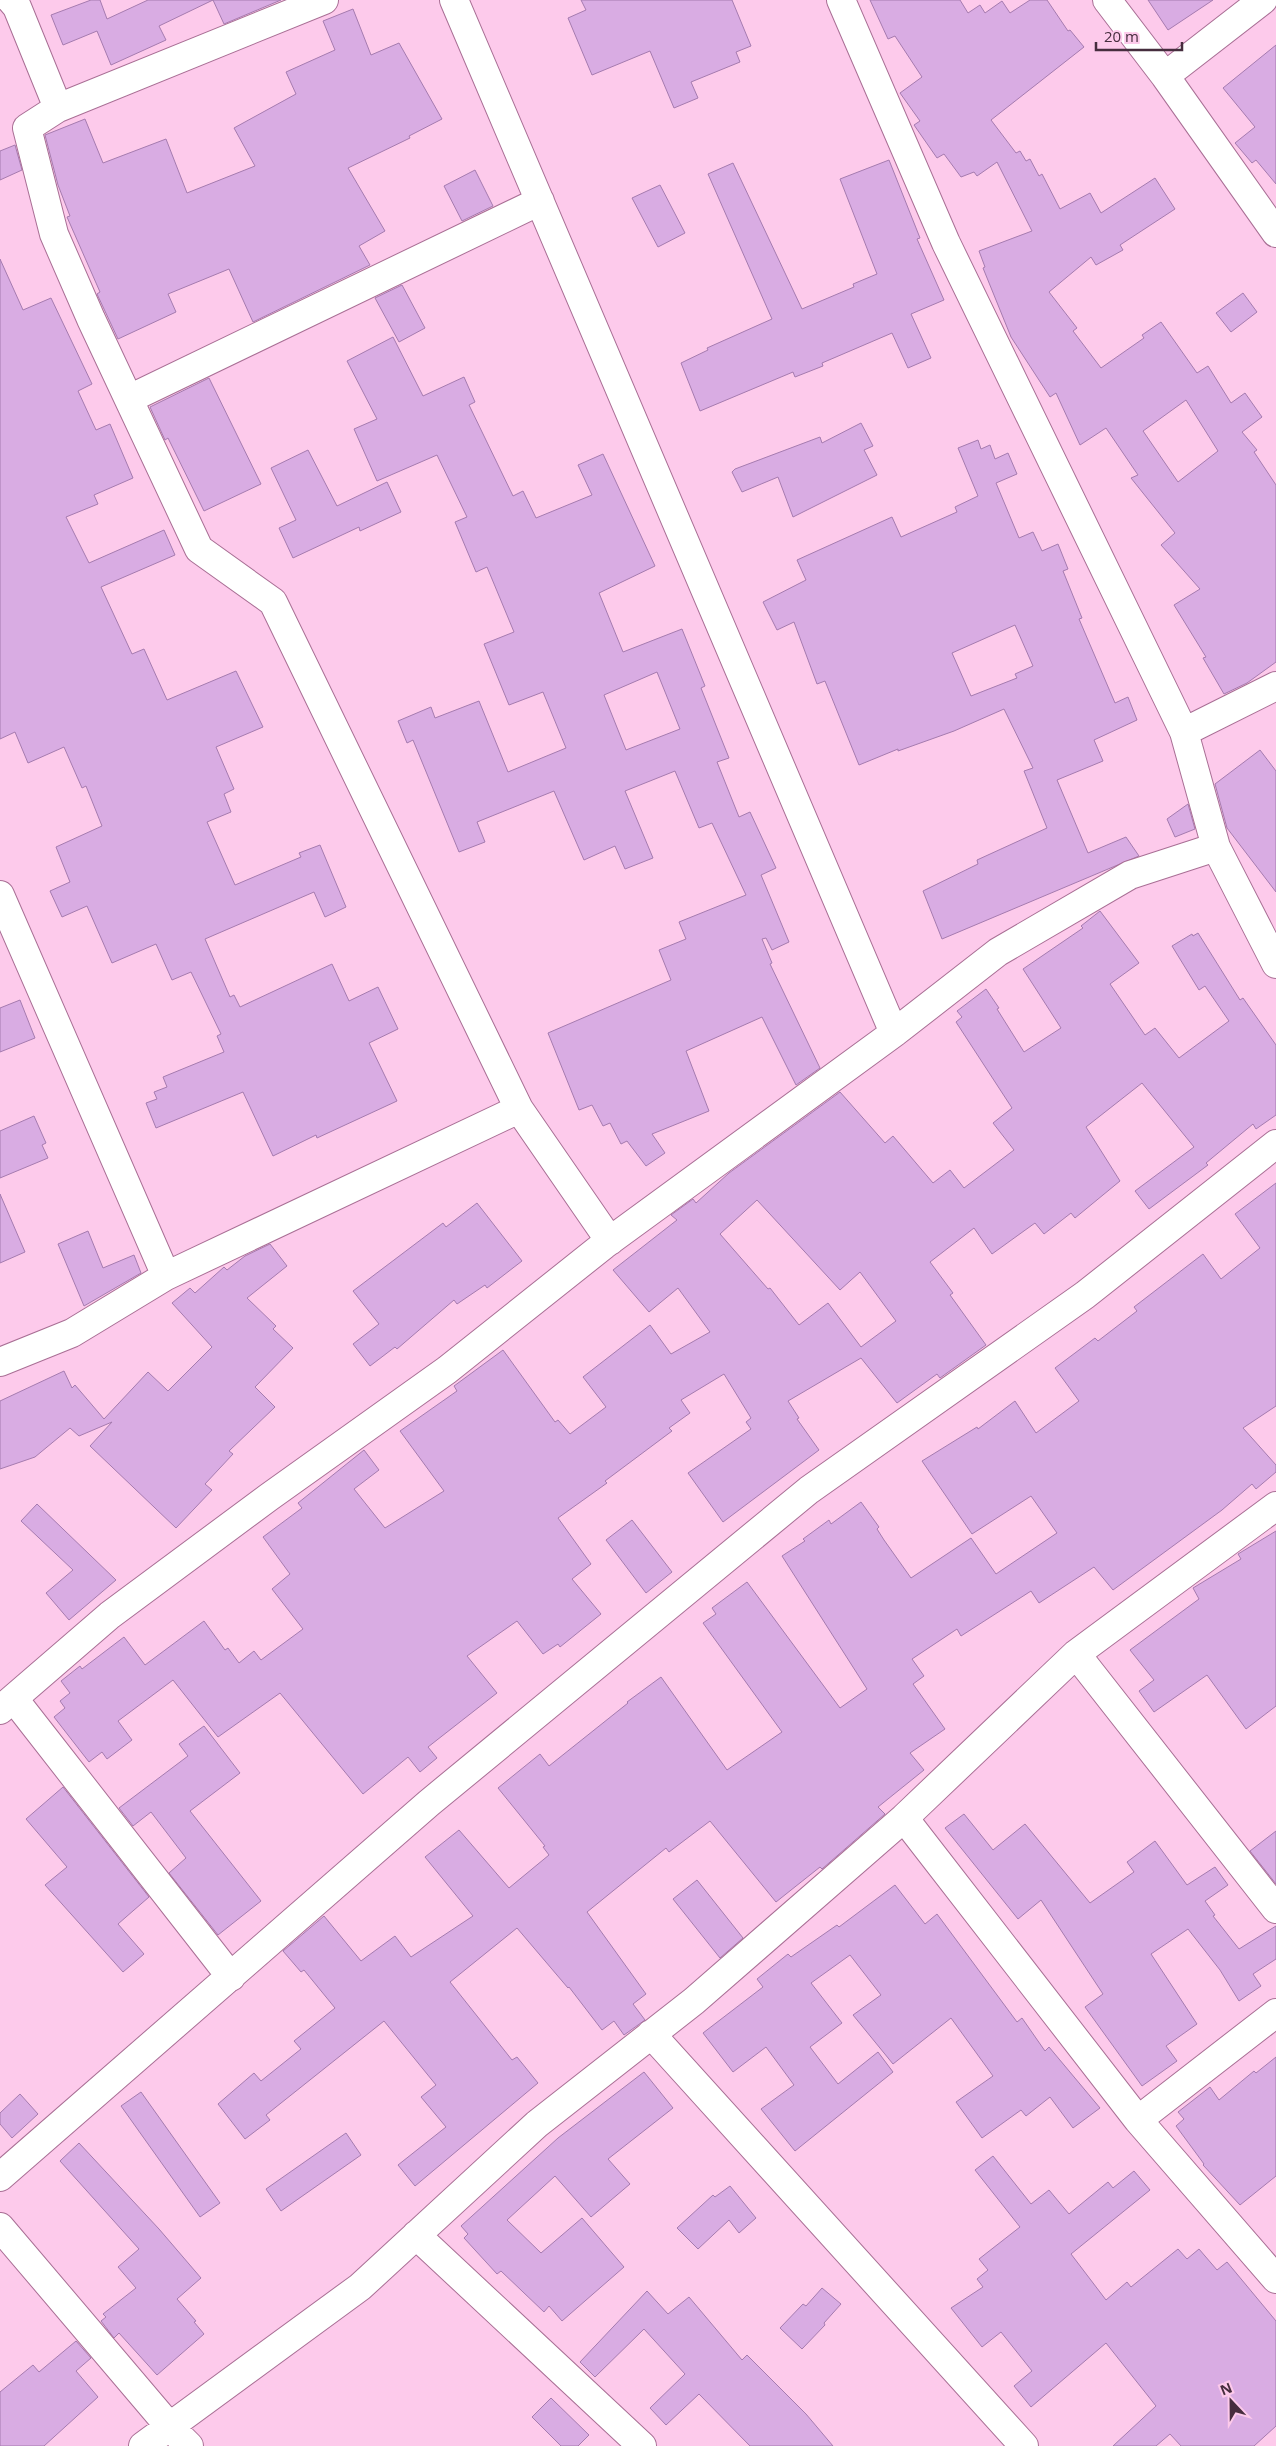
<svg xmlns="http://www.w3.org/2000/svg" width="1276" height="2446" viewBox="0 0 1276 2446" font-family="'Open Sans',sans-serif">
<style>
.building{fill:#d9ace3;stroke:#a57baf;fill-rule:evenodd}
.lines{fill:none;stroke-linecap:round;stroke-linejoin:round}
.minor-casing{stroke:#a96f95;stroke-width:30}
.minor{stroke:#fff;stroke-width:28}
</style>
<rect width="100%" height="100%" fill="#fdcaeb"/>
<path class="building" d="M 91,0 L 100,0 L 107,19 L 148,0 L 281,0 L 224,24 L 213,0 L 159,26 L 166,40 L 111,65 L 97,31 L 63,45 L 51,15 Z
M 581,0 L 732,0 L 751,46 L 736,52 L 740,62 L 691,82 L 698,98 L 674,108 L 650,51 L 592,75 L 568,18 L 586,10 Z
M 870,0 L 960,0 L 968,13 L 980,5 L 985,13 L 1002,1 L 1010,13 L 1030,0 L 1047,0 L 1068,31 L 1070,30 L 1084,47 L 991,120 L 1016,153 L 1020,151 L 1026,161 L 1030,159 L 1039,176 L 1042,174 L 1060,209 L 1090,193 L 1101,213 L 1155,178 L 1175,209 L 1120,245 L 1123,250 L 1096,265 L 1091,257 L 1049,292 L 1077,328 L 1073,331 L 1101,368 L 1144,338 L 1142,335 L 1161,322 L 1197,373 L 1208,366 L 1231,403 L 1245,393 L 1262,417 L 1242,432 L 1257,450 L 1254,452 L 1276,485 L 1276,662 L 1247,683 L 1224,694 L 1203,658 L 1206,657 L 1174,605 L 1200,589 L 1161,545 L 1175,533 L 1131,478 L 1138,475 L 1106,428 L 1080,445 L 1056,393 L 1050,397 L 1011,337 L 983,268 L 985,267 L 979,251 L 1032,231 L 997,162 L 977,176 L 974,172 L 961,177 L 944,154 L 937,158 L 914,125 L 920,121 L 900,93 L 922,77 L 895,36 L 888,39 ZM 1186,400 L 1218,451 L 1178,482 L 1143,431 Z
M 1148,0 L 1213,0 L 1168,30 Z
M 353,9 L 371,55 L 399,43 L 442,119 L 409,136 L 410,138 L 348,168 L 385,231 L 359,246 L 370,265 L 253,322 L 229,269 L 168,294 L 176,312 L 118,339 L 97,294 L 100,292 L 67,217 L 70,216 L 58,185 L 45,135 L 85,119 L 103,163 L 166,139 L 187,193 L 255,166 L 234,128 L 296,94 L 286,72 L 335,50 L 323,21 Z
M 1276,45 L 1276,184 L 1256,160 L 1252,163 L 1235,143 L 1255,127 L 1223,88 Z
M 15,145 L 22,170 L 0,180 L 0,151 Z
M 889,160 L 920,238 L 917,239 L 944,300 L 911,314 L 931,358 L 908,368 L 892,333 L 822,363 L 823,366 L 795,377 L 793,372 L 700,411 L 681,363 L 708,350 L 707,348 L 772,319 L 708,174 L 733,163 L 802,309 L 854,287 L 853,284 L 877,274 L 840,179 Z
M 475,170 L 493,206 L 462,221 L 444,186 Z
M 660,185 L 685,233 L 658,247 L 632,198 Z
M 0,259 L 23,310 L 51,298 L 92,384 L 78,391 L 96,430 L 110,424 L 133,478 L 94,495 L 98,504 L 66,517 L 89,563 L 164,530 L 175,555 L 101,587 L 132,654 L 144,649 L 167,700 L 236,671 L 263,727 L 216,747 L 234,789 L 224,794 L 231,812 L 207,822 L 235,885 L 301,857 L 299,853 L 320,845 L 346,907 L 325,917 L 314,892 L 205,939 L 230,997 L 234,995 L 240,1007 L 332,964 L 349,1001 L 378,987 L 398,1029 L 369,1043 L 397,1101 L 317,1138 L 316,1135 L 273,1156 L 243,1092 L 156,1128 L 146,1103 L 157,1099 L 154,1092 L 167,1087 L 163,1077 L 224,1052 L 217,1036 L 221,1034 L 191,972 L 172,980 L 156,944 L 112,963 L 87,906 L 62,917 L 50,891 L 70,882 L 56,847 L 102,826 L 86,786 L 82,788 L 64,747 L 28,763 L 15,732 L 0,739 Z
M 402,285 L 425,328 L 399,342 L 375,298 Z
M 1243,293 L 1257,312 L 1231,332 L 1216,313 Z
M 393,337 L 423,396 L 464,377 L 475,402 L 469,405 L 513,496 L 523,491 L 536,518 L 592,495 L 578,465 L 603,454 L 655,566 L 599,593 L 623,652 L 682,629 L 705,686 L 701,688 L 729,758 L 717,762 L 739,817 L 750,812 L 776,868 L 761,875 L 789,942 L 772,950 L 766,938 L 762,939 L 772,963 L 770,964 L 820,1068 L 796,1085 L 762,1017 L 686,1051 L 709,1111 L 652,1134 L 665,1153 L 646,1166 L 627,1141 L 621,1144 L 610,1123 L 603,1126 L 592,1105 L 579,1110 L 548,1033 L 671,980 L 659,950 L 686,939 L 679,922 L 746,895 L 712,823 L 699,828 L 675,771 L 625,791 L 653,858 L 625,869 L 615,846 L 584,860 L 554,791 L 477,822 L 485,842 L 459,852 L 413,740 L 407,743 L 398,721 L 431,707 L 435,718 L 479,701 L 508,772 L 566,748 L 543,692 L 509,705 L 484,644 L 514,632 L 487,567 L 476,572 L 455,522 L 467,517 L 437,455 L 377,481 L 354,429 L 377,419 L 347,361 ZM 657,672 L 680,729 L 626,750 L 604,695 Z
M 209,378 L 261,484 L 204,511 L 168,438 L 165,440 L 150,407 Z
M 861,423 L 873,446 L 864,450 L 877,475 L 793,517 L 778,477 L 742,492 L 732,472 L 735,469 L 820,437 L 822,443 Z
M 978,440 L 981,449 L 990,445 L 995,459 L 1008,453 L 1017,474 L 996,483 L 1019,538 L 1033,532 L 1042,551 L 1058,544 L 1068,569 L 1063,571 L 1082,618 L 1079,619 L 1115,703 L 1128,697 L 1137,720 L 1094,740 L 1103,761 L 1057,780 L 1088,853 L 1126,837 L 1139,856 L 942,939 L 923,891 L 978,864 L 977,860 L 1047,828 L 1024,771 L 1033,768 L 1004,709 L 954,731 L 898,751 L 898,749 L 859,765 L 825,681 L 817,684 L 794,622 L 777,630 L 763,602 L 806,580 L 797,560 L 892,517 L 901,537 L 957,512 L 955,507 L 978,496 L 958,448 ZM 1015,625 L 1033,666 L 1015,674 L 1017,678 L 971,696 L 952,653 Z
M 308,450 L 337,506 L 387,482 L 401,512 L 360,531 L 359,527 L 293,558 L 279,528 L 296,520 L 271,468 Z
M 1260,750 L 1276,771 L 1276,892 L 1227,828 L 1215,784 Z
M 1188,804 L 1195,829 L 1175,837 L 1167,819 Z
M 1100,911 L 1139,963 L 1110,984 L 1145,1035 L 1155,1028 L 1179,1058 L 1229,1021 L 1205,986 L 1199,990 L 1172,946 L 1192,934 L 1193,936 L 1198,933 L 1240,1000 L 1243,998 L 1276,1045 L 1276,1115 L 1256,1129 L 1253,1124 L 1206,1163 L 1208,1165 L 1149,1209 L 1135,1191 L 1194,1147 L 1142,1083 L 1086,1127 L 1120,1181 L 1075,1218 L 1071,1213 L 1044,1234 L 1035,1223 L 992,1254 L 974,1228 L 930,1262 L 953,1293 L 950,1295 L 986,1345 L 940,1378 L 937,1374 L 897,1403 L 861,1358 L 788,1401 L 799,1418 L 797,1419 L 819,1450 L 723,1522 L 688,1473 L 751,1429 L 746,1422 L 751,1418 L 724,1374 L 681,1400 L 690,1413 L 669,1428 L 672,1431 L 605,1481 L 607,1483 L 558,1518 L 591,1564 L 572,1579 L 601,1614 L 560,1647 L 558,1644 L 543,1654 L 517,1621 L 467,1656 L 497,1693 L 428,1747 L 437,1758 L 420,1772 L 408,1757 L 363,1794 L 280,1693 L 218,1737 L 173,1680 L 118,1721 L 132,1740 L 107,1759 L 102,1752 L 89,1762 L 54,1717 L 65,1708 L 60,1701 L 70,1693 L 61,1681 L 80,1666 L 82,1669 L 124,1637 L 145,1665 L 204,1621 L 225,1650 L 228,1648 L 239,1663 L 254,1651 L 261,1660 L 303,1629 L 272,1589 L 290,1574 L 263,1537 L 302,1508 L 298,1503 L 364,1450 L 379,1470 L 354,1489 L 385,1528 L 444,1491 L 400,1431 L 457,1391 L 454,1386 L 503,1350 L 555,1422 L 558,1420 L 570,1434 L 606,1407 L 583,1377 L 650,1325 L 671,1354 L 710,1332 L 678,1288 L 649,1312 L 613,1270 L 677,1220 L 671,1215 L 693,1199 L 696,1203 L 729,1173 L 840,1092 L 885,1143 L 893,1136 L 933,1183 L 950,1170 L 964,1188 L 1014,1150 L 993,1123 L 1012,1108 L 956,1022 L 962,1017 L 957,1011 L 986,989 L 999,1008 L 997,1009 L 1024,1052 L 1061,1028 L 1023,969 L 1083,928 L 1081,926 ZM 757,1200 L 840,1290 L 860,1272 L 896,1321 L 861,1347 L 828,1303 L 799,1325 L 770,1288 L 768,1289 L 720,1234 Z
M 20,1000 L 35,1038 L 0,1052 L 0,1008 Z
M 34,1116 L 46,1143 L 42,1145 L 48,1158 L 0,1178 L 0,1131 Z
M 1276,1183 L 1276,1406 L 1243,1428 L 1276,1465 L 1276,1472 L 1256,1489 L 1252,1484 L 1222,1510 L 1113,1590 L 1094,1567 L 1039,1603 L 1031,1591 L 961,1636 L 957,1629 L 912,1659 L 924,1676 L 913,1684 L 945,1729 L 910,1753 L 924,1770 L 878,1807 L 885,1814 L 822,1869 L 820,1867 L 776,1902 L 710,1821 L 669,1852 L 666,1848 L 587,1912 L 646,1994 L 633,2004 L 645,2020 L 624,2035 L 614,2021 L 602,2030 L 569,1987 L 568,1988 L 517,1928 L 450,1982 L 512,2060 L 517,2057 L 538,2083 L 415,2186 L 398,2165 L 446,2127 L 421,2097 L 436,2085 L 384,2021 L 266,2115 L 270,2120 L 245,2139 L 218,2104 L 254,2073 L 261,2081 L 301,2049 L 294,2041 L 335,2008 L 304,1970 L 301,1972 L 283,1951 L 324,1916 L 361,1961 L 395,1936 L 411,1957 L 473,1916 L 425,1857 L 459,1830 L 509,1888 L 549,1855 L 543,1847 L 545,1846 L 498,1788 L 540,1754 L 549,1766 L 628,1703 L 627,1702 L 661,1677 L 727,1770 L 782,1732 L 703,1623 L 716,1614 L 712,1608 L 747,1582 L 840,1708 L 867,1689 L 782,1556 L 805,1541 L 803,1539 L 829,1520 L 831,1524 L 861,1502 L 879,1527 L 877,1529 L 884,1540 L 911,1578 L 971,1538 L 996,1574 L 1057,1533 L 1031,1496 L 972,1534 L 922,1461 L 977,1427 L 978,1429 L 1015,1401 L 1036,1433 L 1079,1401 L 1055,1368 L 1095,1338 L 1098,1341 L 1137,1311 L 1134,1307 L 1203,1254 L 1221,1279 L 1260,1248 L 1235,1214 Z
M 0,1194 L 25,1252 L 0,1263 Z
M 477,1203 L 522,1261 L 487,1288 L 485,1285 L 457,1304 L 454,1300 L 397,1349 L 395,1347 L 370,1366 L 353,1344 L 379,1324 L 353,1291 L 443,1223 L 446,1227 Z
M 88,1231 L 103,1268 L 134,1255 L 141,1273 L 84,1306 L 58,1244 Z
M 270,1244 L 287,1266 L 247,1298 L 276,1326 L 273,1329 L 293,1348 L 255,1387 L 275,1407 L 229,1451 L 233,1454 L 205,1484 L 212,1490 L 176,1528 L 90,1446 L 112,1422 L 79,1436 L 70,1428 L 35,1457 L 0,1469 L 0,1401 L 64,1371 L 72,1388 L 75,1385 L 104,1419 L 148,1372 L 168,1391 L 212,1347 L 172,1303 L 190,1288 L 195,1293 L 224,1267 L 227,1270 L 245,1256 Z
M 37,1504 L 116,1580 L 69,1620 L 46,1593 L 73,1570 L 21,1521 Z
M 632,1520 L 672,1572 L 646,1593 L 606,1540 Z
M 1276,1531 L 1276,1706 L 1246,1729 L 1207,1675 L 1154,1712 L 1139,1691 L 1154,1680 L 1130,1650 L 1199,1599 L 1193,1588 L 1241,1559 L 1238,1554 Z
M 204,1726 L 240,1773 L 190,1811 L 261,1901 L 218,1935 L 169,1873 L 186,1858 L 151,1812 L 133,1826 L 119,1808 L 188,1756 L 179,1744 Z
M 63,1787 L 149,1897 L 118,1924 L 144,1954 L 123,1972 L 45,1885 L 67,1867 L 26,1819 Z
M 964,1814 L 993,1850 L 1025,1824 L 1090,1903 L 1134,1872 L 1127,1862 L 1155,1841 L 1187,1885 L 1215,1867 L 1228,1885 L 1205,1901 L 1215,1915 L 1213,1916 L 1239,1949 L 1276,1926 L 1276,1959 L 1253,1974 L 1261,1986 L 1239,2001 L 1220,1970 L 1188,1929 L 1151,1954 L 1197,2024 L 1166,2046 L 1177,2061 L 1142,2086 L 1085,2007 L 1103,1994 L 1041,1900 L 1018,1919 L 945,1828 Z
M 1276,1831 L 1276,1884 L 1250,1851 Z
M 697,1880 L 743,1938 L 720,1958 L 673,1899 Z
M 895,1885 L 925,1924 L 937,1914 L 1017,2022 L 1022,2018 L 1045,2051 L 1049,2047 L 1100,2108 L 1073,2128 L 1050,2097 L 1026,2116 L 1021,2110 L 982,2138 L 956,2102 L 993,2076 L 951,2018 L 893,2064 L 853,2015 L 881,1995 L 850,1955 L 811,1983 L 842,2023 L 810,2047 L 838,2084 L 878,2052 L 893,2072 L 795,2151 L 761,2109 L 794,2085 L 766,2047 L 733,2072 L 703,2033 L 763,1987 L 757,1979 L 788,1954 L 791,1957 L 837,1925 L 839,1927 Z
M 1276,2057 L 1276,2176 L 1240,2205 L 1203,2165 L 1204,2164 L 1176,2126 L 1184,2119 L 1178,2112 L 1210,2087 L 1219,2100 L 1254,2071 L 1256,2073 Z
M 644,2072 L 673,2108 L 608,2159 L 630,2184 L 591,2217 L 555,2176 L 507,2220 L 541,2253 L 582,2218 L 624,2267 L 562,2321 L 549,2306 L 544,2312 L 501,2271 L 497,2274 L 464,2238 L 468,2234 L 461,2226 L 558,2138 Z
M 141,2092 L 220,2203 L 200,2217 L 121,2106 Z
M 20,2094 L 38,2114 L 12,2138 L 0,2124 L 0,2113 Z
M 346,2133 L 361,2155 L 281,2211 L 266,2189 Z
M 79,2143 L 159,2229 L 201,2278 L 177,2299 L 196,2321 L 194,2322 L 204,2334 L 157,2375 L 119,2333 L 114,2338 L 101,2321 L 106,2317 L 103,2314 L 136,2288 L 118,2267 L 139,2249 L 60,2161 Z
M 993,2156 L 1031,2204 L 1049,2190 L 1069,2214 L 1108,2182 L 1113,2188 L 1134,2171 L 1150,2190 L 1071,2254 L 1106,2300 L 1127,2282 L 1131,2287 L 1178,2249 L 1187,2259 L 1199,2249 L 1217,2270 L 1227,2262 L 1276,2321 L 1276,2426 L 1254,2446 L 1181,2446 L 1170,2434 L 1156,2446 L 1113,2446 L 1156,2406 L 1106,2343 L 1031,2407 L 1014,2386 L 1032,2371 L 1001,2332 L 982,2347 L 951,2308 L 983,2287 L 977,2279 L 988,2270 L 979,2259 L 1020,2227 L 975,2170 Z
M 730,2186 L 756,2218 L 739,2233 L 729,2220 L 698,2249 L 677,2228 L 713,2195 L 715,2197 Z
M 822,2288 L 841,2304 L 824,2323 L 825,2325 L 802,2349 L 780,2328 L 803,2304 L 806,2306 Z
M 647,2291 L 668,2314 L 689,2297 L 742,2360 L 747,2355 L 806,2414 L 833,2446 L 750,2446 L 699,2394 L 666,2425 L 650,2408 L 685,2374 L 644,2329 L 595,2377 L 580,2362 Z
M 76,2341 L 91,2358 L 76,2371 L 98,2397 L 44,2446 L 0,2446 L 0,2392 L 33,2365 L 39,2372 Z
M 551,2398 L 589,2435 L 578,2446 L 561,2446 L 532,2417 Z"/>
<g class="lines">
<defs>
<path id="minor" d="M 11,0 L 17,7 L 58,108
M 324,0 L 58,108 L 27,128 L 54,234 L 91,319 L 199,549 L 273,602 L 519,1109 L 610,1241
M 454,0 L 894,1033 L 998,952 L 1130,875 L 1216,847
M 841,0 L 946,243 L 1184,732 L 1216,847 L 1276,964
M 1107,0 L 1165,76 L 1276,233
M 1165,76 L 1263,0
M 129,399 L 540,201
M 1184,732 L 1276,686
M 0,895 L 166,1276
M 0,1362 L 72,1333 L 166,1276 L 519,1109
M 1076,1654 L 1276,1909
M 14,1699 L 231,1977
M 0,1710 L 110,1615 L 269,1497 L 447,1370 L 604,1245 L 894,1033
M 904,1818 L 1138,2120 L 1276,2279
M 651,2034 L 1024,2446
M 1138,2120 L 1276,2013
M 0,2177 L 429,1803 L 809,1490 L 1085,1295 L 1276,1144
M 0,2227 L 169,2426 L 189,2446
M 416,2235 L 642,2446
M 143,2446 L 360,2287 L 537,2124 L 694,2001 L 904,1818 L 1076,1654 L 1276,1506"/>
</defs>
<use href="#minor" class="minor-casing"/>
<use href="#minor" class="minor"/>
</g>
<g transform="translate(1231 2401) rotate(338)" stroke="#fdcaeb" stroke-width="4" paint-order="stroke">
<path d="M0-4L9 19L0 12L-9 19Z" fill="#462d3e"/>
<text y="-8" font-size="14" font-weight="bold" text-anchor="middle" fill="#462d3e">N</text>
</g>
<path d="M1096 42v8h86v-8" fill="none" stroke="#462d3e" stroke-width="2.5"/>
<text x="1104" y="42" font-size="15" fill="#462d3e" stroke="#fdcaeb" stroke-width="4" paint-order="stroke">20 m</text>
</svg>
